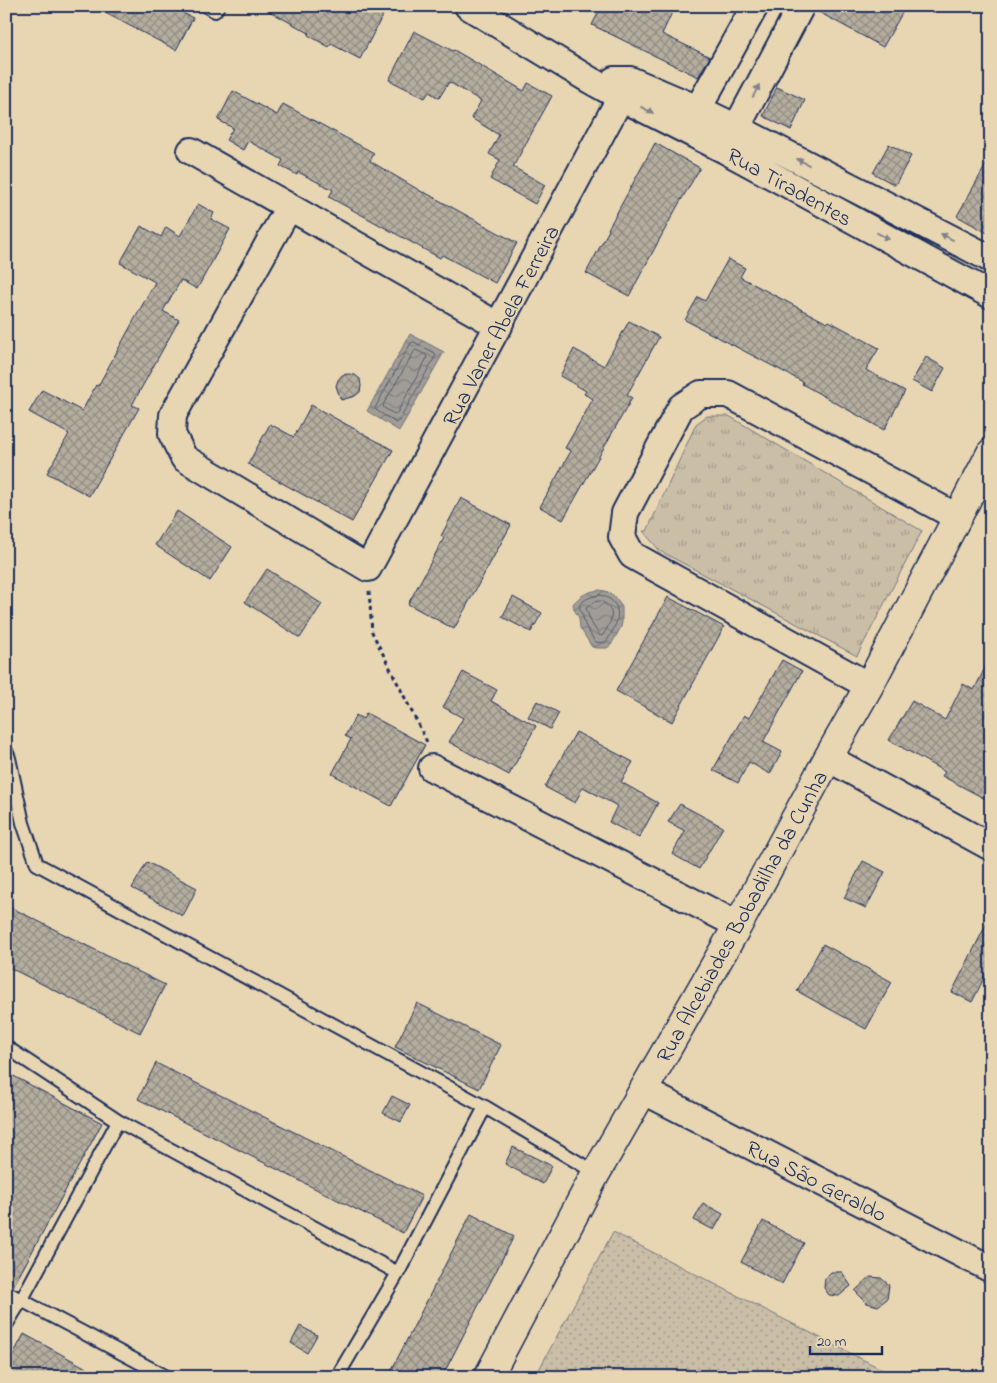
<svg xmlns="http://www.w3.org/2000/svg" width="997" height="1383" viewBox="0 0 997 1383" font-family="'Indie Flower',sans-serif">
<style>
.grass{fill:url(#grass-dots);stroke:#727682}
.park{fill:url(#park-tufts);stroke:#727682}
.water{fill:url(#water-waves);stroke:#6b7180}
.lines{fill:none;stroke-linecap:round;stroke-linejoin:round}
.shore{stroke:#515b74;stroke-width:1}
.building{fill:url(#building-cross-hatch);stroke:#1b2f5e}
.service-casing{stroke:#1b2f5e;stroke-width:16}
.minor-casing{stroke:#1b2f5e;stroke-width:30}
.tertiary-casing{stroke:#1b2f5e;stroke-width:31}
.path{stroke:#1b2f5e;stroke-width:3;stroke-dasharray:4 4;stroke-linecap:butt}
.service{stroke:#e8d6b3;stroke-width:12}
.minor{stroke:#e8d6b3;stroke-width:26}
.tertiary{stroke:#e8d6b3;stroke-width:28}
.oneway{fill:#828288}
.labels{text-anchor:middle;stroke-width:4;stroke-linejoin:round;paint-order:stroke}
.street-label{font-size:22px;fill:#1b2f5e;stroke:#e8d6b3}
</style>
<defs>
<pattern id="grass-dots" width="8" height="8" patternUnits="userSpaceOnUse" patternTransform="scale(1.25)"><rect width="8" height="8" fill="#cabea7"/><path d="M2 2h.1M6 6h.1" fill="none" stroke="#a39b8b" stroke-width="1.8" stroke-linecap="round"/></pattern>
<pattern id="park-tufts" width="24" height="20" patternUnits="userSpaceOnUse" patternTransform="scale(1.25)"><rect width="24" height="20" fill="#cabea7"/><path d="M3 7l-1-3M5 7V3M7 7l1-3M15 17l-1-3M17 17v-4M19 17l1-3" fill="none" stroke="#a39b8b"/></pattern>
<pattern id="water-waves" width="16" height="10" patternUnits="userSpaceOnUse" patternTransform="scale(1.25)"><rect width="16" height="10" fill="#a19d96"/><path d="M0 5q4-4 8 0t8 0" fill="none" stroke="#82807e"/></pattern>
<pattern id="building-cross-hatch" width="8" height="8" patternUnits="userSpaceOnUse" patternTransform="scale(1.25)"><rect width="8" height="8" fill="#b5ad9e"/><path d="M0 0l8 8M0 8l8-8" fill="none" stroke="#928d84"/></pattern>
</defs>
<rect width="100%" height="100%" fill="#e8d6b3"/>
<filter id="ink" filterUnits="userSpaceOnUse"><feTurbulence type="fractalNoise" baseFrequency=".02" numOctaves="2"/><feDisplacementMap in="SourceGraphic" scale="10" xChannelSelector="R" yChannelSelector="G"/><feConvolveMatrix kernelMatrix="1 2 1 2 8 2 1 2 1" color-interpolation-filters="sRGB"/></filter>
<g filter="url(#ink)">
<path class="grass" d="M 613,1232 L 897,1377 L 535,1377 Z"/>
<path class="park" d="M 707,416 L 729,416 L 922,531 L 857,656 L 660,551 L 643,531 L 647,531 L 696,424 Z"/>
<path class="water" d="M 410,334 L 444,352 L 399,431 L 367,411 Z
M 600,590 L 605,591 L 614,596 L 622,607 L 622,622 L 621,627 L 611,645 L 607,648 L 597,648 L 592,647 L 580,628 L 579,618 L 574,609 L 573,604 C 580,595 589,591 600,590 Z"/>
<g class="lines">
<path class="shore" d="M 414,342 L 435,353 L 436,355 L 399,421 L 396,423 L 376,410 L 375,408 L 411,343 Z
M 416,350 L 426,355 L 427,358 L 397,413 L 394,414 L 384,408 L 383,405 L 414,352 Z
M 600,595 C 606,596 610,599 614,603 C 623,616 613,630 607,641 L 604,643 L 595,642 L 585,625 L 583,617 L 579,606 C 583,599 592,596 600,595 Z
M 601,601 C 618,611 611,622 603,635 L 601,636 L 599,635 L 591,622 L 586,608 L 594,602 Z"/>
</g>
<path class="building" d="M 92,6 L 186,6 L 183,13 L 193,18 L 176,50 Z
M 260,6 L 367,6 L 383,15 L 360,59 L 331,44 L 329,47 L 308,35 L 309,33 Z
M 602,6 L 675,6 L 662,34 L 710,57 L 698,77 L 592,25 Z
M 816,6 L 906,6 L 883,47 L 815,10 Z
M 414,31 L 453,51 L 454,50 L 524,91 L 528,83 L 552,96 L 513,167 L 545,185 L 535,204 L 490,179 L 500,160 L 489,154 L 499,135 L 471,118 L 481,101 L 449,82 L 439,98 L 429,92 L 425,98 L 389,80 Z
M 777,87 L 805,100 L 791,130 L 763,116 Z
M 233,91 L 277,115 L 283,104 L 333,131 L 374,153 L 370,161 L 424,193 L 424,192 L 517,243 L 495,283 L 442,255 L 440,258 L 329,197 L 333,190 L 298,172 L 297,175 L 280,166 L 283,160 L 248,141 L 243,150 L 226,140 L 233,128 L 218,120 Z
M 655,143 L 700,168 L 677,207 L 629,296 L 586,273 L 609,230 L 608,229 Z
M 889,144 L 911,156 L 895,185 L 873,173 Z
M 991,156 L 991,235 L 957,216 Z
M 198,204 L 214,213 L 211,219 L 230,229 L 197,289 L 181,280 L 163,311 L 179,320 L 132,405 L 139,408 L 89,496 L 47,473 L 69,434 L 29,412 L 42,390 L 82,411 L 96,385 L 98,386 L 155,282 L 120,263 L 141,226 L 161,237 L 166,227 L 180,236 Z
M 728,259 L 745,268 L 740,277 L 827,323 L 829,321 L 879,348 L 866,370 L 905,391 L 884,430 L 802,384 L 803,382 L 685,320 L 698,297 L 705,301 Z
M 629,321 L 659,337 L 627,395 L 632,398 L 563,520 L 540,507 L 571,451 L 565,448 L 593,399 L 584,394 L 586,391 L 560,376 L 574,349 L 604,366 Z
M 926,357 L 945,368 L 932,392 L 912,381 Z
M 348,374 L 355,375 L 360,379 L 361,386 L 360,392 L 355,396 L 341,400 L 336,386 L 338,380 L 342,375 Z
M 311,405 L 393,450 L 352,522 L 248,464 L 270,424 L 294,437 Z
M 461,498 L 511,525 L 454,629 L 408,604 L 444,538 L 441,536 Z
M 177,511 L 232,547 L 210,581 L 155,545 Z
M 267,569 L 322,604 L 300,638 L 245,602 Z
M 513,597 L 542,613 L 531,632 L 502,617 Z
M 668,597 L 724,627 L 672,722 L 616,691 Z
M 991,656 L 991,802 L 942,776 L 945,772 L 889,740 L 912,701 L 945,720 L 963,684 L 974,690 Z
M 782,660 L 802,671 L 763,742 L 782,752 L 770,774 L 749,762 L 738,783 L 713,770 L 744,715 L 749,718 Z
M 463,672 L 497,690 L 491,701 L 536,726 L 509,775 L 449,742 L 463,718 L 443,707 Z
M 537,701 L 559,713 L 550,729 L 528,717 Z
M 366,713 L 425,745 L 391,806 L 332,774 L 351,739 L 345,736 L 356,715 L 363,719 Z
M 576,732 L 633,762 L 621,782 L 658,803 L 639,838 L 609,822 L 617,806 L 583,787 L 575,803 L 545,787 Z
M 680,804 L 723,827 L 699,869 L 672,854 L 685,831 L 668,822 Z
M 863,861 L 885,872 L 866,908 L 844,898 Z
M 147,862 L 197,888 L 183,916 L 132,888 Z
M 6,905 L 165,985 L 140,1033 L 6,966 Z
M 991,915 L 991,979 L 985,976 L 972,1002 L 952,992 Z
M 823,944 L 892,982 L 866,1029 L 797,991 Z
M 417,1003 L 501,1045 L 479,1089 L 395,1047 Z
M 156,1063 L 422,1196 L 403,1233 L 138,1099 Z
M 6,1072 L 102,1123 L 13,1287 L 6,1284 Z
M 392,1096 L 410,1105 L 401,1122 L 383,1113 Z
M 513,1147 L 552,1166 L 543,1184 L 505,1164 Z
M 703,1203 L 723,1214 L 714,1230 L 694,1220 Z
M 471,1214 L 514,1236 L 442,1377 L 388,1377 Z
M 763,1221 L 804,1243 L 782,1284 L 741,1262 Z
M 831,1272 L 842,1272 L 851,1286 L 839,1296 L 829,1295 L 824,1288 L 825,1278 Z
M 870,1277 L 881,1278 L 889,1285 L 887,1299 L 878,1306 L 867,1303 L 855,1291 Z
M 300,1326 L 317,1335 L 307,1353 L 291,1343 Z
M 24,1334 L 103,1377 L 6,1377 L 6,1368 Z"/>
<g class="lines">
<defs>
<path id="service" d="M 206,6 L 215,11 L 218,6
M 6,751 L 9,758 L 23,823 L 37,864 L 485,1107 L 596,1173
M 6,1047 L 118,1121 L 398,1273
M 6,1292 L 167,1377
M 6,1325 L 22,1299 L 118,1121
M 337,1377 L 398,1273 L 485,1107"/>
<path id="minor" d="M 468,6 L 588,79 L 622,98 L 725,150 L 991,295
M 614,80 L 630,80 L 698,109 L 737,128 L 991,259
M 690,123 L 755,6
M 729,142 L 801,6
M 191,151 L 499,326
M 289,207 L 173,415 L 172,434 L 184,458 L 368,568 L 630,80
M 869,686 L 632,555 L 622,537 L 625,513 L 681,407 L 701,394 L 728,394 L 957,517
M 828,758 L 991,847
M 432,768 L 738,925
M 644,1091 L 991,1269"/>
<path id="tertiary" d="M 488,1377 L 596,1173 L 738,925 L 828,758 L 869,686 L 991,453"/>
</defs>
<use href="#service" class="service-casing"/>
<use href="#minor" class="minor-casing"/>
<use href="#tertiary" class="tertiary-casing"/>
<path class="path" d="M 369,591 L 372,632 L 428,744"/>
<use href="#service" class="service"/>
<use href="#minor" class="minor"/>
<use href="#tertiary" class="tertiary"/>
</g>
<defs><path id="oneway-solid" d="M-6-.8H1V-3.2L6.5 0L1 3.2V.8H-6Z" transform="scale(1.25)"/></defs>
<g class="oneway">
<use href="#oneway-solid" transform="translate(756 91) rotate(-62)"/>
<use href="#oneway-solid" transform="translate(647 110) rotate(27)"/>
<use href="#oneway-solid" transform="translate(803 162) rotate(-153)"/>
<use href="#oneway-solid" transform="translate(883 236) rotate(29)"/>
<use href="#oneway-solid" transform="translate(947 237) rotate(-153)"/>
</g>
</g>
<g class="labels">
<g class="street-label">
<text transform="translate(790 186) rotate(29)" y="8">Rua Tiradentes</text>
<text transform="translate(500 325) rotate(-62)" y="8">Rua Vaner Abela Ferreira</text>
<text transform="translate(741 916) rotate(-61)" y="8">Rua Alcebiades Bobadilha da Cunha</text>
<text transform="translate(817 1180) rotate(27)" y="8">Rua São Geraldo</text>
</g>
</g>
<rect width="997" height="1383" fill="none" stroke="#e8d6b3" stroke-width="25"/>
<rect x="12" y="12" width="972" height="1358" fill="none" stroke="#1b2f5e" stroke-width="2" filter="url(#ink)"/>
<path d="M810 1346v8h72v-8" fill="none" stroke="#1b2f5e" stroke-width="2.5"/>
<text x="817" y="1346" font-size="15" fill="#1b2f5e" stroke="#e8d6b3" stroke-width="4" paint-order="stroke">20 m</text>
</svg>
